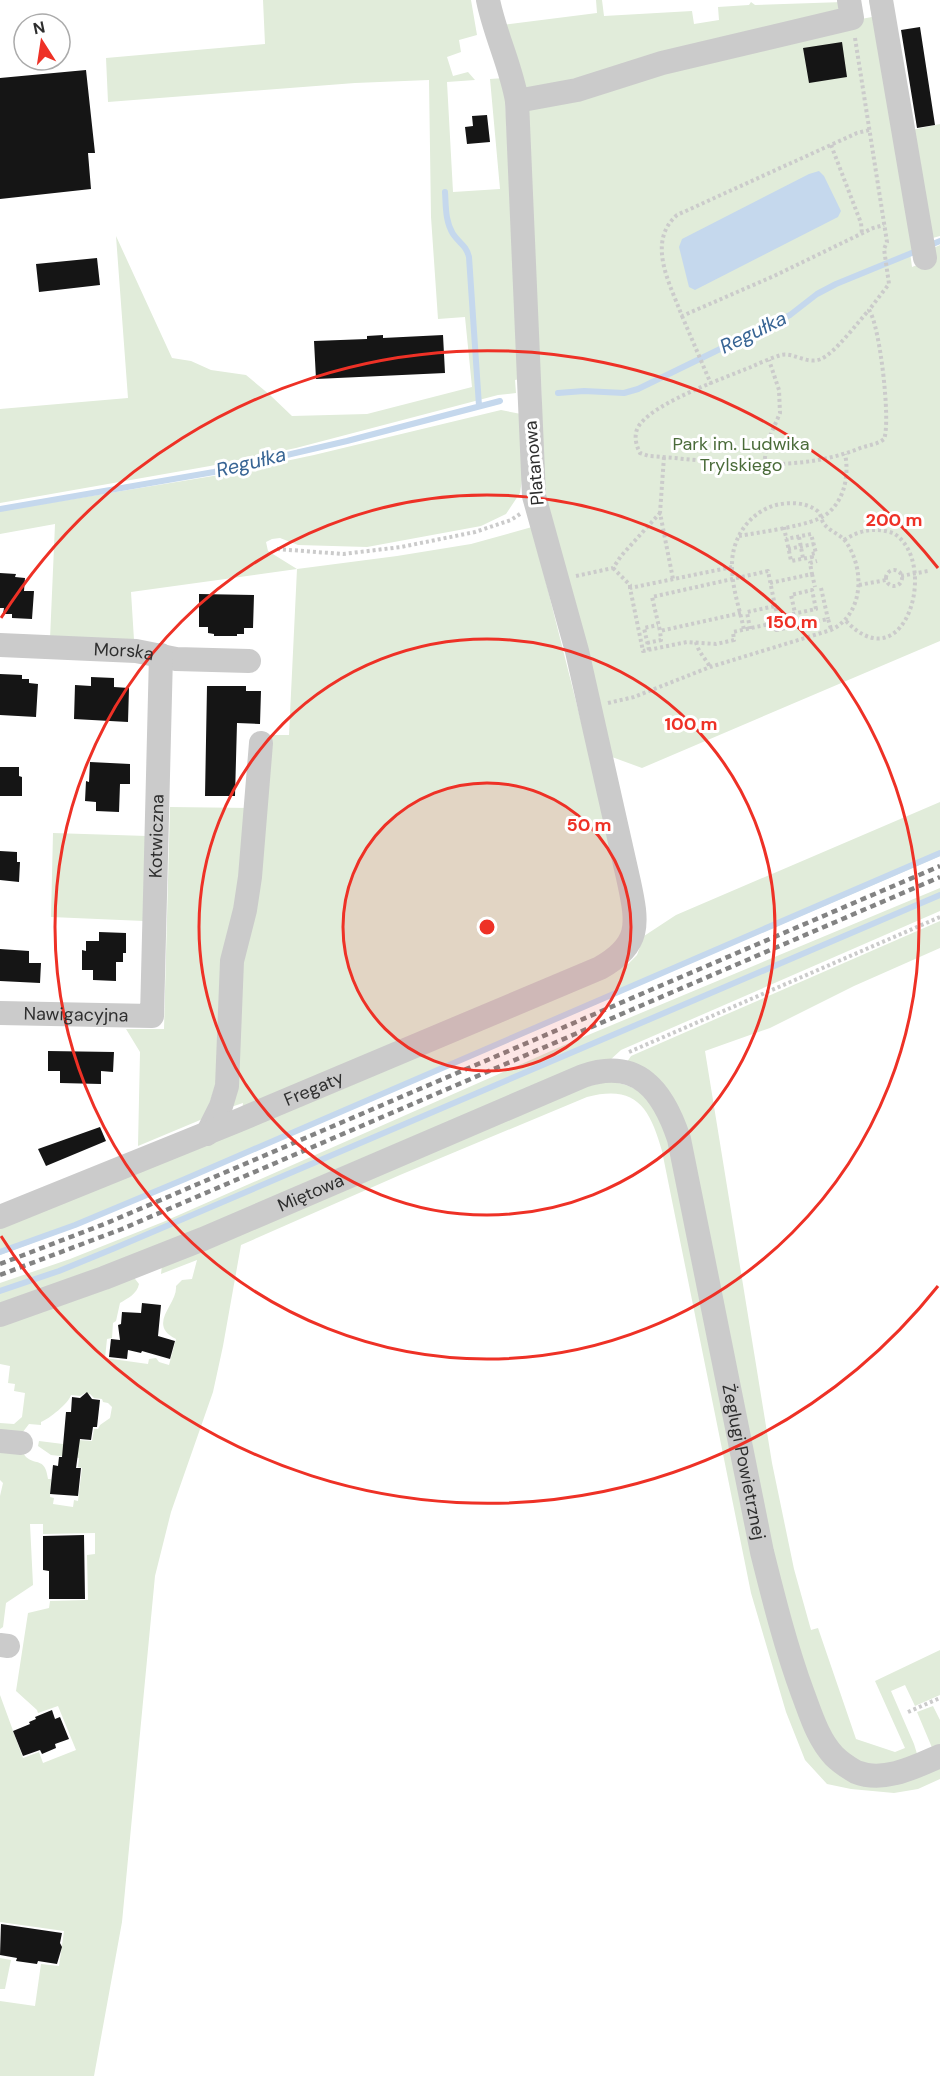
<svg xmlns="http://www.w3.org/2000/svg" width="940" height="2076" viewBox="0 0 940 2076" font-family="'DM Sans',sans-serif">
<style>
.green{fill:#e1ecda}
.water{fill:#c5d8ed}
.lines{fill:none;stroke-linecap:round;stroke-linejoin:round}
.stream{stroke:#c5d8ed;stroke-width:6}
.building{fill:#151515}
.path{stroke:#cbcbcb;stroke-width:4;stroke-dasharray:3 3;stroke-linecap:butt}
.minor{stroke:#cbcbcb;stroke-width:24}
.rail{stroke:#838383;stroke-width:4.5;stroke-dasharray:6 4.5;stroke-linecap:butt}
.ring{fill:none;stroke:#ee3126;stroke-width:3}
.labels{text-anchor:middle;stroke-width:6;stroke-linejoin:round;paint-order:stroke}
.park-label{font-size:18px;fill:#4a6b39;stroke:#fff}
.street-label{font-size:18px;fill:#2e2e2e;stroke:#fff}
.water-label{font-size:20px;font-style:italic;fill:#376494;stroke:#fff}
.centre{fill:#ee3126;stroke:#fff;stroke-width:3}
.ring-label{font-size:18px;text-anchor:middle;font-weight:bold;fill:#ee3126;stroke:#fff;stroke-width:6;stroke-linejoin:round;paint-order:stroke}
</style>
<rect width="100%" height="100%" fill="#fff"/>
<path class="green" d="M 263,0 L 471,0 L 477,35 L 459,40 L 461,52 L 447,57 L 453,76 L 468,72 L 475,80 L 447,82 L 453,192 L 500,189 L 490,79 L 504,78 L 520,379 L 515,380 L 516,393 L 498,395 L 296,448 L 210,466 L 0,503 L 0,409 L 128,398 L 116,236 L 172,358 L 191,361 L 211,370 L 246,375 L 270,395 L 292,416 L 367,414 L 472,387 L 465,317 L 438,319 L 431,217 L 429,80 L 355,83 L 108,102 L 106,58 L 265,44 Z
M 596,0 L 602,0 L 604,16 L 692,11 L 694,24 L 719,20 L 718,7 L 749,5 L 751,2 L 755,5 L 843,2 L 861,19 L 872,17 L 869,0 L 875,0 L 915,250 L 910,252 L 912,267 L 932,259 L 931,249 L 940,245 L 940,641 L 642,768 L 612,757 L 543,503 L 541,378 L 536,378 L 501,25 L 597,13 Z
M 940,124 L 940,236 L 929,239 L 912,130 Z
M 501,410 L 521,414 L 526,453 L 520,493 L 506,514 L 481,526 L 367,547 L 298,545 L 280,538 L 272,539 L 266,542 L 268,551 L 297,569 L 397,556 L 471,544 L 532,527 L 590,757 L 625,905 L 623,931 L 609,952 L 242,1111 L 243,1103 L 228,1108 L 267,735 L 289,735 L 297,569 L 131,592 L 134,640 L 50,639 L 55,524 L 0,534 L 0,511 L 219,475 L 314,455 Z
M 940,802 L 940,856 C 753,937 566,1016 379,1097 C 253,1151 129,1209 0,1255 L 0,1227 L 594,980 L 628,964 L 637,955 L 644,936 L 676,915 Z
M 170,807 L 251,808 L 224,1057 L 205,1118 L 138,1146 L 140,1052 L 126,1029 L 164,1029 Z
M 53,833 L 147,836 L 144,921 L 51,917 Z
M 940,888 L 940,911 L 621,1050 L 609,1061 L 219,1223 L 0,1305 L 0,1283 L 70,1259 L 163,1222 L 569,1043 Z
M 940,921 L 940,948 L 854,986 L 770,1028 L 705,1051 L 772,1463 L 794,1569 L 811,1630 L 818,1628 L 856,1739 L 895,1752 L 905,1748 L 875,1681 L 940,1650 L 940,1695 L 915,1706 L 905,1685 L 891,1691 L 914,1744 L 918,1757 L 896,1765 L 858,1763 L 830,1739 L 789,1630 L 685,1128 L 627,1062 L 631,1056 Z
M 609,1081 C 646,1088 647,1097 666,1128 L 736,1460 L 834,1768 L 940,1763 L 940,1779 L 918,1789 L 894,1793 L 851,1789 L 827,1784 L 805,1760 L 786,1712 L 751,1593 L 662,1151 C 650,1108 636,1084 587,1097 L 400,1175 L 241,1245 L 223,1346 L 213,1392 L 171,1512 L 155,1576 L 122,1922 L 94,2076 L 0,2076 L 0,2001 L 35,2006 L 41,1964 L 59,1966 L 64,1931 L 0,1922 L 0,1695 L 23,1758 L 39,1752 L 43,1763 L 76,1750 L 58,1706 L 38,1713 L 37,1710 L 16,1691 L 28,1613 L 49,1608 L 50,1601 L 88,1600 L 87,1555 L 95,1554 L 95,1533 L 43,1534 L 43,1524 L 30,1524 L 33,1585 L 6,1603 L 3,1627 L 0,1629 L 0,1496 L 3,1483 L 0,1480 L 0,1445 L 21,1448 C 23,1451 24,1455 26,1457 C 37,1466 45,1457 48,1479 L 51,1479 L 50,1497 L 54,1498 L 53,1504 L 73,1507 L 74,1500 L 78,1501 L 82,1468 L 78,1467 L 79,1458 L 51,1455 L 38,1446 L 39,1441 L 63,1444 L 64,1439 L 92,1441 L 94,1429 L 98,1429 L 100,1425 L 110,1418 L 112,1407 L 108,1403 L 103,1402 L 102,1399 L 94,1398 L 90,1394 L 85,1393 L 80,1396 L 71,1395 C 69,1403 49,1419 41,1422 L 41,1425 L 29,1424 L 19,1437 L 0,1435 L 0,1423 L 14,1424 L 22,1417 L 25,1393 L 14,1391 L 15,1384 L 8,1383 L 10,1366 L 0,1364 L 0,1324 L 132,1275 L 139,1284 C 137,1294 128,1298 120,1303 L 116,1321 L 113,1323 L 112,1338 L 107,1339 L 105,1358 L 148,1364 L 149,1359 L 156,1358 L 159,1362 L 169,1365 L 176,1339 C 146,1324 178,1304 176,1286 L 182,1280 L 192,1279 L 197,1260 L 161,1274 L 162,1265 L 561,1093 Z
M 933,1706 L 940,1720 L 940,1747 L 933,1750 L 917,1712 Z
M 0,1958 L 11,1960 L 5,1989 L 0,1989 Z"/>
<path class="water" d="M 819,171 L 824,176 L 841,211 L 838,217 L 695,290 L 689,287 L 679,247 L 682,239 L 809,174 Z"/>
<g class="lines">
<path class="stream" d="M 445,192 C 446,206 445,221 453,234 C 460,244 466,245 469,257 L 479,406
M 928,246 L 940,241
M 558,393 L 584,391 L 624,393 L 638,389 L 790,315 L 817,294 L 836,284 L 919,250
M 0,509 L 214,472 L 347,441 L 500,401
M 0,1252 L 75,1225 L 185,1179 L 940,853
M 0,1291 L 59,1271 L 115,1248 L 940,895"/>
</g>
<path class="building" d="M 920,27 L 935,125 L 917,128 L 901,30 Z
M 842,42 L 847,77 L 809,83 L 803,48 Z
M 86,70 L 95,153 L 88,153 L 91,189 L 0,199 L 0,78 Z
M 487,115 L 490,142 L 467,144 L 465,127 L 473,126 L 472,116 Z
M 97,258 L 100,285 L 39,292 L 36,264 Z
M 383,335 L 383,338 L 443,335 L 445,373 L 316,379 L 314,341 L 367,339 L 367,336 Z
M 0,573 L 16,574 L 15,577 L 25,578 L 24,591 L 34,591 L 32,619 L 12,618 L 12,614 L 3,614 L 4,608 L 0,608 Z
M 199,594 L 254,595 L 253,628 L 244,628 L 244,634 L 237,634 L 237,636 L 214,636 L 214,634 L 208,633 L 208,627 L 199,627 Z
M 0,674 L 22,675 L 22,679 L 29,679 L 29,683 L 38,684 L 36,717 L 0,715 Z
M 91,677 L 114,678 L 114,687 L 129,688 L 128,722 L 74,719 L 75,685 L 91,686 Z
M 207,686 L 246,686 L 246,691 L 261,691 L 260,724 L 237,723 L 235,796 L 205,796 Z
M 90,762 L 130,764 L 130,784 L 120,784 L 119,812 L 96,811 L 96,802 L 85,801 L 86,781 L 89,782 Z
M 0,767 L 19,767 L 19,776 L 22,777 L 22,796 L 0,796 Z
M 0,851 L 17,852 L 17,862 L 20,862 L 19,882 L 0,880 Z
M 99,932 L 126,933 L 126,953 L 123,953 L 123,962 L 116,962 L 116,981 L 93,980 L 93,970 L 82,970 L 82,950 L 86,951 L 86,941 L 99,941 Z
M 0,949 L 29,951 L 29,963 L 41,963 L 40,983 L 0,981 Z
M 48,1051 L 114,1052 L 113,1072 L 101,1071 L 101,1084 L 60,1083 L 60,1071 L 48,1071 Z
M 100,1127 L 106,1141 L 46,1166 L 38,1149 Z
M 142,1303 L 161,1305 L 158,1336 L 175,1341 L 170,1359 L 142,1351 L 141,1353 L 128,1350 L 127,1359 L 109,1357 L 111,1339 L 120,1340 L 118,1325 L 121,1324 L 122,1312 L 141,1313 Z
M 87,1392 L 92,1399 L 100,1400 L 97,1427 L 93,1427 L 91,1440 L 80,1439 L 76,1468 L 81,1468 L 78,1496 L 50,1494 L 53,1465 L 58,1466 L 59,1457 L 62,1457 L 66,1412 L 71,1412 L 72,1397 L 80,1398 Z
M 84,1535 L 85,1599 L 49,1599 L 49,1571 L 43,1570 L 43,1536 Z
M 52,1710 L 55,1719 L 60,1717 L 69,1739 L 55,1744 L 56,1748 L 42,1754 L 40,1750 L 23,1756 L 13,1731 L 30,1724 L 29,1722 L 36,1719 L 35,1717 Z
M 1,1924 L 62,1933 L 60,1943 L 62,1947 L 57,1964 L 38,1961 L 37,1964 L 16,1961 L 17,1958 L 0,1955 Z"/>
<g class="lines">
<path class="path" d="M 855,38 L 887,242 L 884,249 L 889,284 L 869,310 C 880,325 891,423 884,439 C 877,445 867,445 858,449 C 789,475 721,461 649,456 L 640,453 C 635,443 633,432 641,423 C 659,401 724,378 751,367 C 760,363 771,358 781,355 C 794,352 807,365 821,359 C 835,353 858,322 869,310
M 869,130 L 857,133 L 677,215 C 646,242 670,284 682,316 L 774,276 L 873,228 L 884,225
M 831,145 L 861,223 L 862,234
M 682,316 L 711,384
M 664,457 L 660,513 L 673,579
M 764,465 L 767,443 L 780,413 L 779,390 L 769,360
M 784,527 C 786,538 789,550 791,561 L 812,557 L 811,554 L 816,553 L 811,534 L 786,539
M 739,536 C 761,532 799,527 818,519 C 843,508 850,478 845,454
M 799,537 L 803,558
M 844,540 C 860,530 875,527 893,533 C 940,560 906,685 845,620
M 277,549 L 343,554 L 401,547 L 475,532 L 511,520 L 520,514
M 788,549 L 814,544
M 732,567 L 630,588 L 643,651 L 687,642 L 716,644 L 734,640 L 733,632 L 774,623 L 776,630 L 828,619 L 831,629
M 613,568 L 630,585 L 630,588
M886 578a8 8 0 1 1 16 0a8 8 0 1 1-16 0Z
M 812,574 L 815,587
M 576,576 L 613,568 L 621,556 L 660,513
M 901,576 L 928,571
M 770,583 L 812,574 L 810,563 L 817,561
M 859,585 L 886,580
M 821,588 L 828,619
M 741,613 L 660,631 L 652,597 L 768,571 L 775,606
M 750,629 L 747,612 L 775,606 L 778,617 L 816,609 L 812,590 L 791,595 L 795,613
M 696,642 C 698,652 706,659 710,667
M 647,643 L 661,640 L 660,631
M 649,650 L 644,628 L 658,625
M 608,703 L 634,697 L 710,667 L 831,630 C 864,614 865,569 846,542 C 840,534 831,532 825,525 C 820,520 822,513 816,510 C 805,502 789,502 776,505 C 749,512 731,539 732,567 C 732,588 740,610 744,630
M 629,1052 L 940,917
M 908,1712 L 940,1698"/>
<g class="minor">
<path d="M 881,0 L 925,258"/>
<path d="M 517,101 L 577,90 L 662,63 L 852,18 L 849,0"/>
<path id="s1" d="M 0,645 L 136,651 L 176,659 L 249,661"/>
<path id="s2" d="M 0,1013 L 152,1016 L 161,655"/>
<path d="M 207,1134 L 221,1106 L 227,1086 L 232,961 L 245,910 L 250,877 L 261,743"/>
<path id="s3" d="M 0,1217 L 237,1121 L 600,968 C 641,945 638,924 629,882 L 577,651 L 534,496 L 517,101 C 511,66 495,35 488,0"/>
<path id="s4" d="M 0,1315 L 104,1278 L 203,1239 L 583,1076 C 638,1057 663,1091 679,1139 L 762,1552 C 774,1600 786,1648 803,1694 C 811,1715 818,1739 834,1756 C 840,1762 849,1768 856,1772 C 884,1783 915,1767 940,1756"/>
<path d="M 0,1441 L 21,1443"/>
<path d="M 0,1645 L 8,1646"/>
</g>
<path class="rail" d="M 0,1264 L 107,1223 L 940,866
M 0,1275 L 122,1229 L 940,877"/>
</g>
<circle cx="487" cy="927" r="144" fill="#ee3126" fill-opacity=".12"/>
<g class="ring">
<circle cx="487" cy="927" r="144"/>
<circle cx="487" cy="927" r="288"/>
<circle cx="487" cy="927" r="432"/>
<path d="M938 1286A576 576 0 0 1 1 1236M1 618A576 576 0 0 1 938 568"/>
</g>
<g class="labels">
<g class="park-label">
<text x="741" y="450">Park im. Ludwika<tspan x="741" dy="21">Trylskiego</tspan></text>
</g>
<g class="street-label">
<text transform="translate(534 463) rotate(-95)" y="6">Platanowa</text>
<text dy="6" stroke="none"><textPath href="#s1" startOffset="124">Morska</textPath></text>
<text dy="6" stroke="none"><textPath href="#s2" startOffset="332">Kotwiczna</textPath></text>
<text dy="6" stroke="none"><textPath href="#s2" startOffset="76">Nawigacyjna</textPath></text>
<text dy="6" stroke="none"><textPath href="#s3" startOffset="339">Fregaty</textPath></text>
<text dy="6" stroke="none"><textPath href="#s4" startOffset="334">Miętowa</textPath></text>
<text dy="6" stroke="none"><textPath href="#s4" startOffset="1092">Żeglugi Powietrznej</textPath></text>
</g>
<g class="water-label">
<text transform="translate(753 332) rotate(-26)" y="7">Regułka</text>
<text transform="translate(251 462) rotate(-14)" y="7">Regułka</text>
</g>
</g>
<circle cx="487" cy="927" r="9" class="centre"/>
<g class="ring-label">
<text x="894" y="526">200 m</text>
<text x="792" y="628">150 m</text>
<text x="691" y="730">100 m</text>
<text x="589" y="831">50 m</text>
</g>
<g transform="translate(42 42) rotate(348)"><circle r="28" fill="#ffffff" stroke="#ababab" stroke-width="1.5"/>
<path d="M0-4.5L10 22L0 15L-10 22Z" fill="#ee3126"/>
<text y="-9" font-size="16" font-weight="bold" text-anchor="middle" fill="#2e2e2e">N</text>
</g>
</svg>
